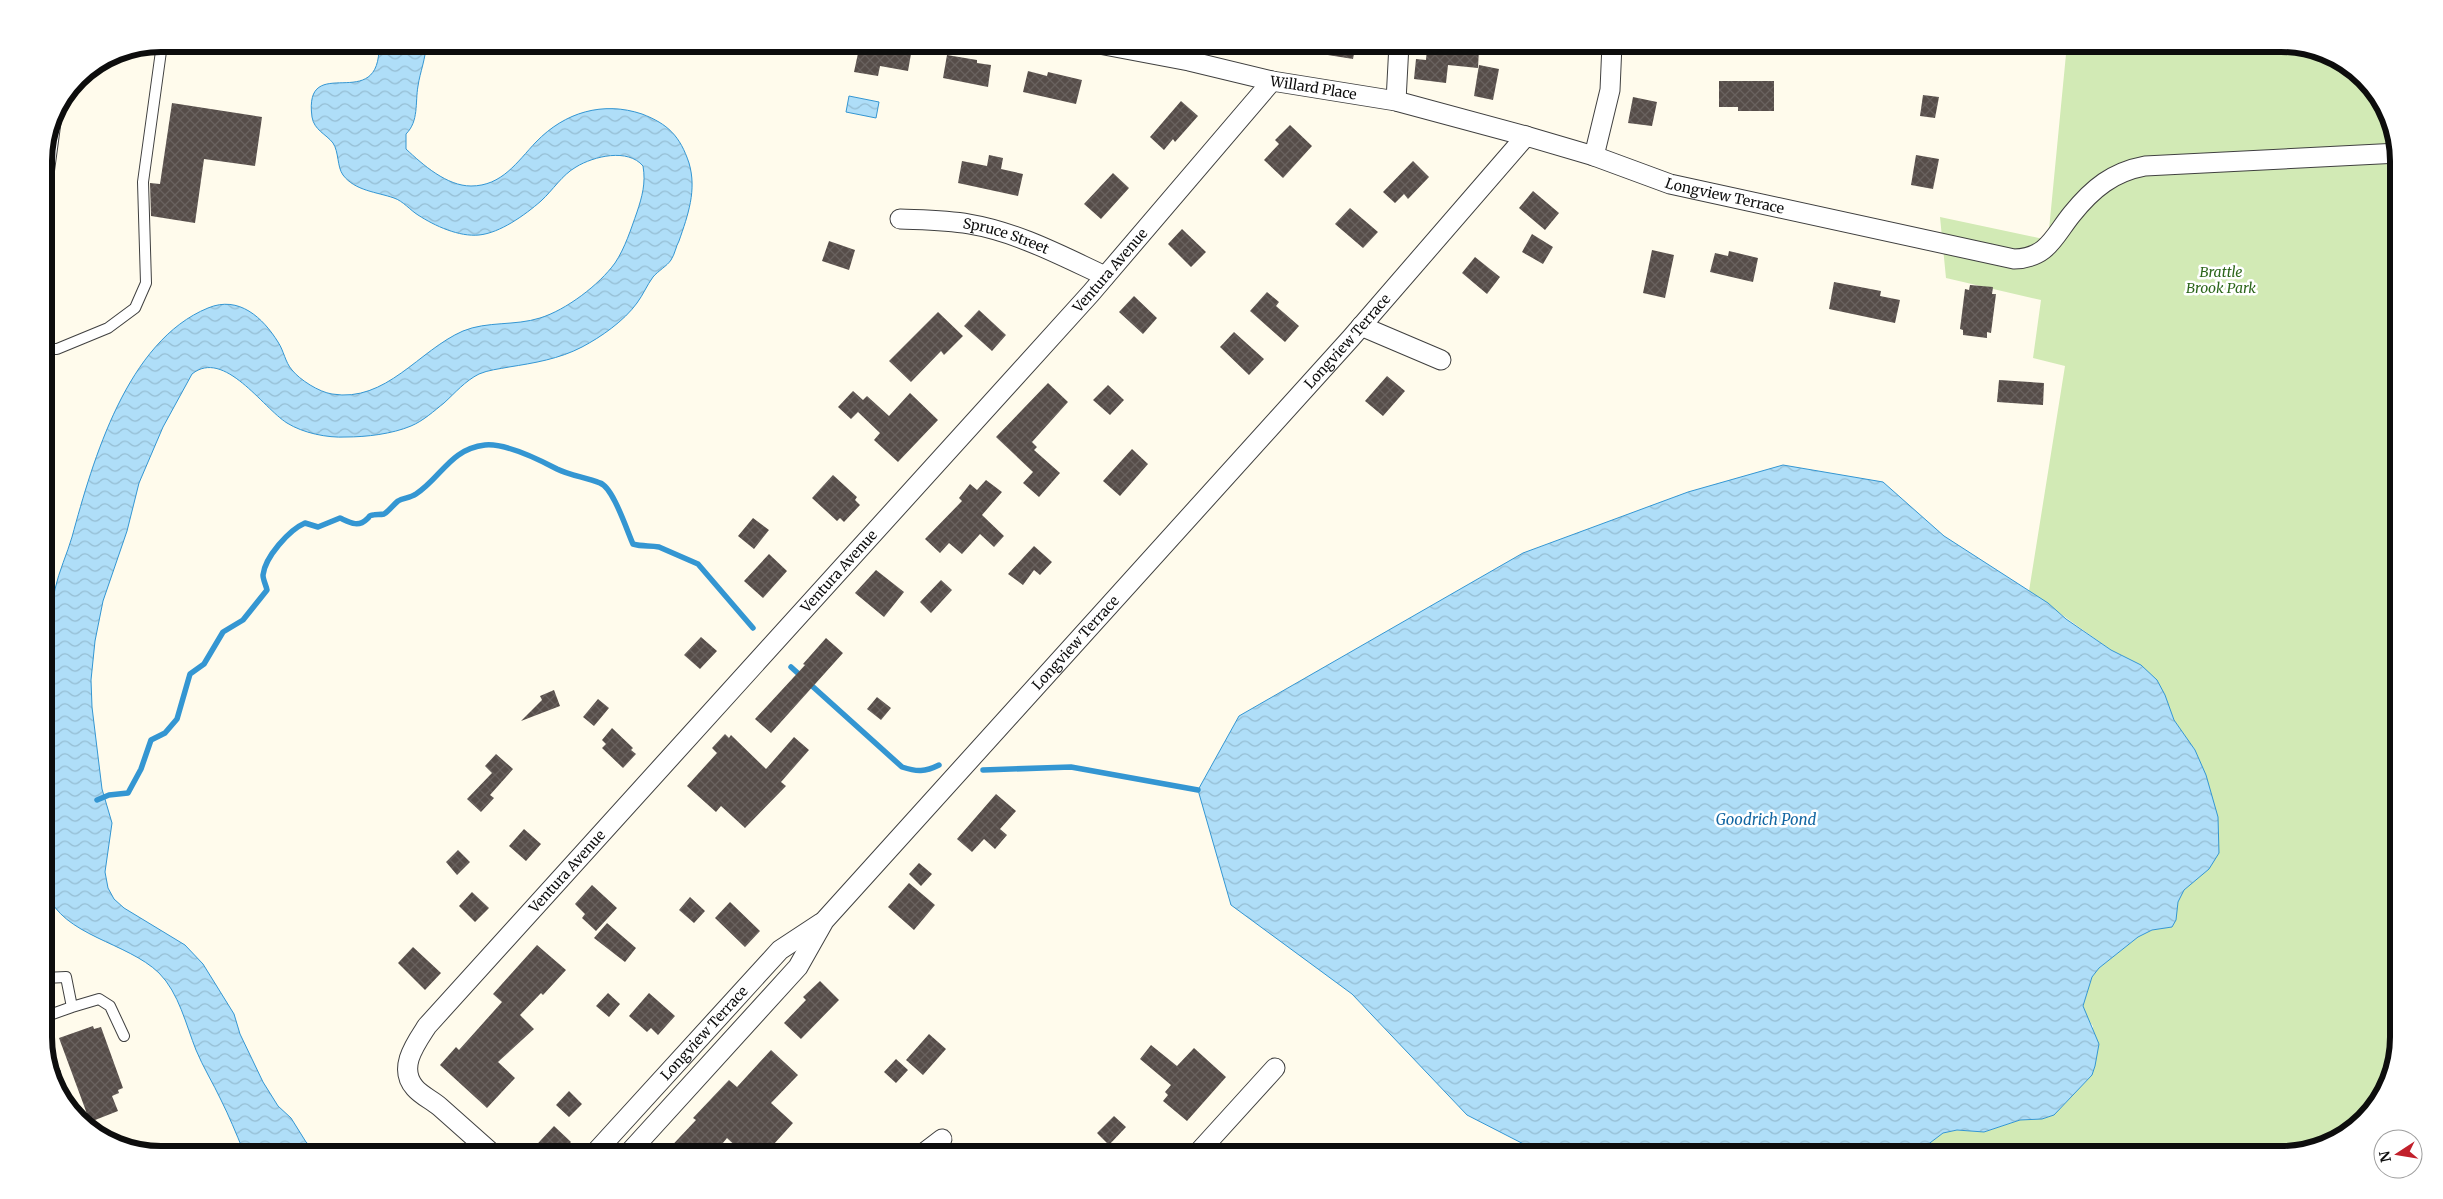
<svg xmlns="http://www.w3.org/2000/svg" width="2443" height="1199" viewBox="0 0 2443 1199" font-family="Merriweather,serif">
<style>
.park{fill:#d2eab5}
.water{fill:url(#water-waves);stroke:#3496d2}
.lines{fill:none;stroke-linecap:round;stroke-linejoin:round}
.stream{stroke:#3496d2;stroke-width:5.5}
.building{fill:url(#building-cross-hatch)}
.lane-casing{stroke:#404040;stroke-width:12}
.street-casing{stroke:#404040;stroke-width:21}
.lane{stroke:#fff;stroke-width:10}
.street{stroke:#fff;stroke-width:19}
.labels{text-anchor:middle;stroke-width:5;stroke-linejoin:round;paint-order:stroke}
.street-label{font-size:14px;fill:#0d0d0d;stroke:#fff}
.park-label{font-size:14px;font-style:italic;fill:#2c661b;stroke:#fff}
.water-label{font-size:15px;font-style:italic;fill:#1266a2;stroke:#fff}
.rim{fill:none;stroke:#0d0d0d;stroke-width:6}
</style>
<defs>
<pattern id="water-waves" width="16" height="10" patternUnits="userSpaceOnUse" patternTransform="scale(1.25)"><rect width="16" height="10" fill="#afdef8"/><path d="M0 5q4-4 8 0t8 0" fill="none" stroke="#95bdd3"/></pattern>
<pattern id="building-cross-hatch" width="8" height="8" patternUnits="userSpaceOnUse" patternTransform="scale(1.25)"><rect width="8" height="8" fill="#564d49"/><path d="M0 0l8 8M0 8l8-8" fill="none" stroke="#69625f"/></pattern>
</defs>
<rect width="100%" height="100%" fill="#fffbec"/>
<path class="park" d="M 2067,44 L 2281,44 L 2333,56 L 2379,96 L 2399,154 L 2399,1037 L 2387,1089 L 2346,1135 L 2281,1155 L 1914,1155 L 1943,1133 L 1957,1130 L 1984,1132 L 2020,1120 L 2042,1119 L 2054,1115 L 2092,1075 L 2093,1026 L 2085,1016 L 2083,1006 L 2092,977 L 2099,968 L 2138,937 L 2152,930 L 2172,927 C 2176,919 2176,913 2177,904 C 2181,888 2196,878 2209,869 L 2195,750 L 2174,720 L 2165,695 L 2141,665 L 2111,650 L 2029,591 L 2065,366 L 2033,358 L 2041,300 L 1946,278 L 1940,217 L 2048,240 Z"/>
<path class="water" d="M 379,44 L 426,44 C 426,58 420,72 418,86 C 415,103 419,121 406,134 L 406,149 C 423,165 447,186 471,186 C 502,186 517,162 536,142 C 565,112 603,101 642,114 C 668,124 680,136 689,163 C 697,190 688,215 679,241 C 676,246 675,254 671,260 C 667,266 658,271 653,277 C 647,285 643,295 637,303 C 624,321 601,337 582,347 C 559,359 534,363 509,367 C 499,369 488,370 479,374 C 465,381 455,393 444,403 C 434,411 423,421 411,426 C 392,434 366,437 346,437 C 327,438 303,433 287,423 C 263,408 224,348 192,374 L 163,427 L 139,483 L 127,531 L 103,601 L 95,641 L 91,680 L 92,707 L 102,789 L 112,823 L 105,872 L 108,888 L 114,899 L 124,908 L 185,945 L 203,964 L 234,1014 L 240,1034 L 263,1082 L 278,1106 L 291,1118 L 306,1142 L 320,1155 L 249,1155 L 243,1150 C 236,1133 229,1116 221,1100 C 213,1083 203,1067 196,1050 C 186,1025 179,993 159,973 C 127,942 63,936 47,893 C 42,882 42,835 44,823 C 46,812 51,804 52,793 C 55,762 44,730 45,699 C 46,662 48,625 55,589 C 59,571 67,554 72,537 C 93,460 127,341 208,308 C 239,295 263,318 278,342 C 284,351 285,362 292,370 C 300,380 319,392 332,394 C 386,403 419,350 463,331 C 487,321 515,326 540,318 C 566,310 599,285 615,263 C 625,248 631,229 637,212 C 642,197 646,183 643,166 C 628,148 594,156 576,167 C 562,175 553,190 541,201 C 525,215 500,233 479,235 C 459,237 435,226 418,215 C 410,210 403,201 394,198 C 377,192 355,191 343,175 C 337,167 339,152 333,143 C 326,134 314,130 312,117 C 303,49 381,118 379,44 Z
M 581,44 L 706,44 L 701,49 L 685,51 L 669,45 L 598,52 Z
M 849,96 L 879,102 L 876,118 L 846,112 Z
M 1783,465 L 1883,482 L 1944,536 L 2048,603 L 2066,619 L 2111,650 L 2141,665 L 2157,680 L 2165,695 L 2174,720 L 2195,750 L 2206,775 L 2218,817 L 2219,853 L 2209,869 L 2184,890 L 2178,902 L 2176,920 L 2172,927 L 2152,930 L 2138,937 L 2099,968 L 2092,977 L 2083,1006 L 2099,1044 L 2095,1066 L 2092,1075 L 2054,1115 L 2042,1119 L 2020,1120 L 1984,1132 L 1957,1130 L 1943,1133 L 1914,1155 L 1545,1155 L 1467,1115 L 1352,994 L 1231,905 L 1198,790 L 1239,716 L 1523,553 L 1688,492 Z"/>
<g class="lines">
<path class="stream" d="M 791,667 L 902,767 C 917,772 925,772 939,765
M 983,770 L 1071,767 L 1198,790
M 97,800 L 109,795 L 128,793 L 141,769 L 151,740 L 165,733 L 177,719 L 190,674 L 204,664 L 223,632 L 243,620 L 267,590 C 266,585 263,580 263,575 C 265,557 289,530 305,523 L 318,527 L 340,518 C 349,522 358,528 367,519 C 371,516 367,516 373,515 C 376,514 380,515 384,514 C 389,511 393,505 398,501 C 403,498 410,498 416,494 C 441,478 450,449 485,445 C 505,443 540,460 557,469 C 571,476 586,477 600,483 C 613,487 627,531 633,544 C 643,547 650,545 659,547 L 698,564 L 753,628"/>
</g>
<path class="building" d="M 860,44 L 891,44 L 912,48 L 908,71 L 880,66 L 878,76 L 854,72 Z
M 1309,44 L 1356,44 L 1353,59 L 1309,52 Z
M 1427,47 L 1459,51 L 1459,48 L 1479,49 L 1478,68 L 1448,65 L 1446,83 L 1414,79 L 1416,59 L 1426,60 Z
M 947,55 L 977,60 L 977,63 L 991,65 L 988,87 L 943,78 Z
M 1479,65 L 1499,69 L 1493,100 L 1474,96 Z
M 1028,71 L 1047,76 L 1048,72 L 1082,80 L 1076,104 L 1023,92 Z
M 1719,81 L 1774,81 L 1774,111 L 1738,111 L 1738,107 L 1719,107 Z
M 1923,95 L 1939,97 L 1935,118 L 1920,116 Z
M 1633,97 L 1657,102 L 1652,126 L 1628,123 Z
M 1181,101 L 1198,116 L 1175,142 L 1173,139 L 1164,150 L 1150,137 Z
M 172,103 L 262,117 L 255,166 L 204,159 L 195,223 L 151,216 L 150,183 L 160,184 Z
M 1290,125 L 1312,146 L 1283,178 L 1264,160 L 1279,144 L 1275,140 Z
M 989,155 L 1003,158 L 1001,169 L 1023,174 L 1018,196 L 958,183 L 962,161 L 987,166 Z
M 1916,155 L 1939,159 L 1933,189 L 1911,185 Z
M 1413,161 L 1429,177 L 1408,199 L 1404,194 L 1395,203 L 1383,192 Z
M 1113,173 L 1129,188 L 1101,219 L 1084,204 Z
M 1533,191 L 1559,213 L 1545,230 L 1519,208 Z
M 1350,208 L 1378,232 L 1363,248 L 1335,224 Z
M 1182,229 L 1206,252 L 1191,267 L 1168,244 Z
M 1532,234 L 1553,247 L 1543,264 L 1522,252 Z
M 829,241 L 855,250 L 849,270 L 822,261 Z
M 1652,250 L 1674,255 L 1665,298 L 1643,293 Z
M 1729,251 L 1758,258 L 1753,282 L 1710,272 L 1715,253 L 1728,256 Z
M 1475,257 L 1500,277 L 1487,294 L 1462,273 Z
M 1834,282 L 1881,291 L 1880,296 L 1900,300 L 1895,323 L 1829,309 Z
M 1970,285 L 1993,287 L 1992,294 L 1996,294 L 1991,333 L 1987,332 L 1987,338 L 1963,335 L 1963,330 L 1960,329 L 1965,289 L 1969,290 Z
M 1267,292 L 1279,302 L 1276,306 L 1299,326 L 1285,342 L 1250,311 Z
M 1134,296 L 1157,318 L 1143,334 L 1119,312 Z
M 979,310 L 1006,335 L 992,351 L 964,326 Z
M 938,312 L 963,336 L 944,355 L 941,351 L 911,382 L 889,361 Z
M 1234,332 L 1264,359 L 1249,375 L 1220,347 Z
M 1387,376 L 1405,391 L 1383,416 L 1365,401 Z
M 1999,380 L 2044,383 L 2043,405 L 1997,402 Z
M 1048,383 L 1068,402 L 1032,442 L 1037,447 L 1034,450 L 1060,473 L 1039,497 L 1023,483 L 1033,472 L 996,437 Z
M 1108,385 L 1124,400 L 1110,415 L 1093,400 Z
M 853,391 L 863,400 L 867,396 L 889,416 L 910,393 L 938,420 L 898,462 L 874,440 L 880,433 L 858,412 L 851,419 L 838,407 Z
M 1132,449 L 1148,464 L 1120,496 L 1103,481 Z
M 833,475 L 857,497 L 855,500 L 860,505 L 844,522 L 840,518 L 837,521 L 812,498 Z
M 986,480 L 1002,492 L 982,515 L 1004,536 L 994,547 L 980,534 L 962,554 L 949,543 L 940,553 L 925,539 L 962,501 L 959,498 L 970,484 L 977,490 Z
M 753,518 L 769,530 L 754,549 L 738,536 Z
M 1034,546 L 1052,562 L 1040,575 L 1034,570 L 1023,585 L 1008,574 Z
M 769,554 L 787,571 L 763,598 L 744,581 Z
M 876,570 L 904,592 L 884,617 L 855,593 Z
M 941,580 L 952,590 L 931,613 L 920,602 Z
M 701,637 L 717,651 L 700,669 L 684,655 Z
M 826,638 L 843,653 L 771,733 L 755,719 L 805,665 L 803,664 Z
M 554,690 L 560,706 L 521,721 L 542,700 L 540,696 Z
M 877,697 L 891,708 L 881,720 L 867,709 Z
M 598,699 L 609,708 L 594,726 L 583,717 Z
M 612,728 L 633,748 L 631,750 L 636,754 L 623,768 L 602,748 L 606,744 L 602,740 Z
M 725,734 L 729,738 L 731,735 L 766,769 L 794,737 L 809,750 L 781,782 L 786,786 L 745,828 L 721,806 L 716,812 L 687,786 L 717,753 L 712,748 Z
M 496,754 L 513,769 L 490,795 L 494,798 L 481,812 L 467,799 L 492,773 L 485,766 Z
M 996,794 L 1016,811 L 1000,829 L 1007,835 L 995,849 L 984,839 L 972,852 L 957,839 Z
M 524,829 L 541,844 L 526,861 L 509,846 Z
M 458,850 L 470,862 L 457,875 L 446,862 Z
M 919,863 L 932,874 L 921,886 L 909,874 Z
M 909,883 L 935,905 L 914,930 L 888,907 Z
M 592,885 L 617,908 L 596,931 L 582,918 L 585,914 L 575,904 Z
M 472,892 L 489,908 L 475,922 L 459,906 Z
M 690,897 L 705,911 L 694,923 L 679,910 Z
M 730,902 L 760,931 L 745,947 L 715,918 Z
M 607,923 L 636,948 L 625,962 L 594,938 Z
M 537,945 L 566,970 L 543,995 L 541,993 L 520,1015 L 534,1029 L 498,1062 L 515,1078 L 487,1108 L 440,1065 L 456,1047 L 459,1050 L 502,1002 L 493,994 Z
M 413,947 L 441,973 L 425,990 L 398,963 Z
M 820,981 L 839,1000 L 801,1039 L 784,1023 L 806,1000 L 803,997 Z
M 608,993 L 620,1004 L 609,1017 L 596,1006 Z
M 649,993 L 675,1016 L 658,1035 L 651,1028 L 647,1032 L 629,1016 Z
M 93,1026 L 94,1029 L 101,1027 L 123,1088 L 118,1090 L 119,1093 L 112,1096 L 118,1111 L 90,1122 L 59,1038 Z
M 929,1034 L 946,1049 L 923,1075 L 906,1060 Z
M 1151,1045 L 1177,1066 L 1194,1048 L 1226,1077 L 1187,1121 L 1163,1101 L 1168,1095 L 1165,1092 L 1171,1085 L 1140,1059 Z
M 771,1050 L 798,1075 L 771,1103 L 793,1123 L 764,1155 L 745,1155 L 727,1138 L 713,1155 L 663,1155 L 696,1120 L 693,1118 L 729,1080 L 737,1087 Z
M 896,1059 L 908,1070 L 896,1083 L 884,1072 Z
M 569,1091 L 582,1104 L 569,1117 L 556,1105 Z
M 1114,1116 L 1126,1127 L 1109,1145 L 1097,1133 Z
M 554,1126 L 571,1142 L 559,1155 L 527,1155 Z"/>
<g class="lines">
<defs>
<path id="lane" d="M 44,349 L 57,349 L 108,328 L 135,308 L 146,283 L 143,182 L 162,44
M 44,978 L 66,977 L 72,1007 L 44,1017
M 72,1007 L 99,999 L 110,1006 L 124,1036
M 50,1064 L 55,1073
M 59,1085 L 61,1096"/>
<g id="street">
<path id="s1" d="M 1099,44 L 1189,61 L 1272,81 L 1396,101 L 1526,136"/>
<path d="M 1396,101 L 1399,44"/>
<path d="M 1594,156 L 1610,90 L 1612,44"/>
<path d="M 44,174 L 51,122"/>
<path id="s2" d="M 900,219 C 923,220 946,220 969,224 C 1017,232 1062,256 1105,276"/>
<path d="M 1361,326 L 1441,360"/>
<path id="s3" d="M 494,1155 C 476,1139 458,1123 440,1107 C 432,1100 422,1096 415,1088 C 397,1068 416,1043 427,1026 L 1091,293 L 1272,81"/>
<path id="s4" d="M 593,1155 L 780,950 L 821,923"/>
<path id="s5" d="M 627,1155 L 798,967 L 824,921 L 1351,338 L 1526,136 L 1594,156 L 1670,184 L 2014,259 C 2048,258 2054,236 2072,214 C 2093,188 2113,172 2145,166 L 2399,153"/>
<path d="M 921,1155 L 942,1139"/>
<path d="M 1196,1155 L 1275,1068"/>
</g>
</defs>
<use href="#lane" class="lane-casing"/>
<use href="#street" class="street-casing"/>
<use href="#lane" class="lane"/>
<use href="#street" class="street"/>
</g>
<g class="labels">
<g class="street-label">
<text dy="5" stroke="none"><textPath href="#s1" startOffset="219">Willard Place</textPath></text>
<text dy="5" stroke="none"><textPath href="#s5" startOffset="1568">Longview Terrace</textPath></text>
<text dy="5" stroke="none"><textPath href="#s2" startOffset="108">Spruce Street</textPath></text>
<text dy="5" stroke="none"><textPath href="#s3" startOffset="1191">Ventura Avenue</textPath></text>
<text dy="5" stroke="none"><textPath href="#s5" startOffset="1088">Longview Terrace</textPath></text>
<text dy="5" stroke="none"><textPath href="#s3" startOffset="786">Ventura Avenue</textPath></text>
<text dy="5" stroke="none"><textPath href="#s5" startOffset="682">Longview Terrace</textPath></text>
<text dy="5" stroke="none"><textPath href="#s3" startOffset="381">Ventura Avenue</textPath></text>
<text dy="5" stroke="none"><textPath href="#s4" startOffset="165">Longview Terrace</textPath></text>
</g>
<g class="park-label">
<text x="2221" y="277">Brattle<tspan x="2221" dy="16">Brook Park</tspan></text>
</g>
<g class="water-label">
<text x="1766" y="825">Goodrich Pond</text>
</g>
</g>
<path d="M0 0H2443V1199H0ZM161 52H2281A109 109 0 0 1 2390 161V1037A109 109 0 0 1 2281 1146H161A109 109 0 0 1 52 1037V161A109 109 0 0 1 161 52Z" fill="#fff" fill-rule="evenodd"/>
<path class="rim" d="M161 52H2281A109 109 0 0 1 2390 161V1037A109 109 0 0 1 2281 1146H161A109 109 0 0 1 52 1037V161A109 109 0 0 1 161 52Z"/>
<g transform="translate(2398 1154) rotate(258)"><circle r="24" fill="#ffffff" stroke="#9e9e9e"/>
<path d="M0-4L9 19L0 12L-9 19Z" fill="#c1202b"/>
<text y="-8" font-size="14" font-weight="bold" text-anchor="middle" fill="#0d0d0d">N</text>
</g>
</svg>
